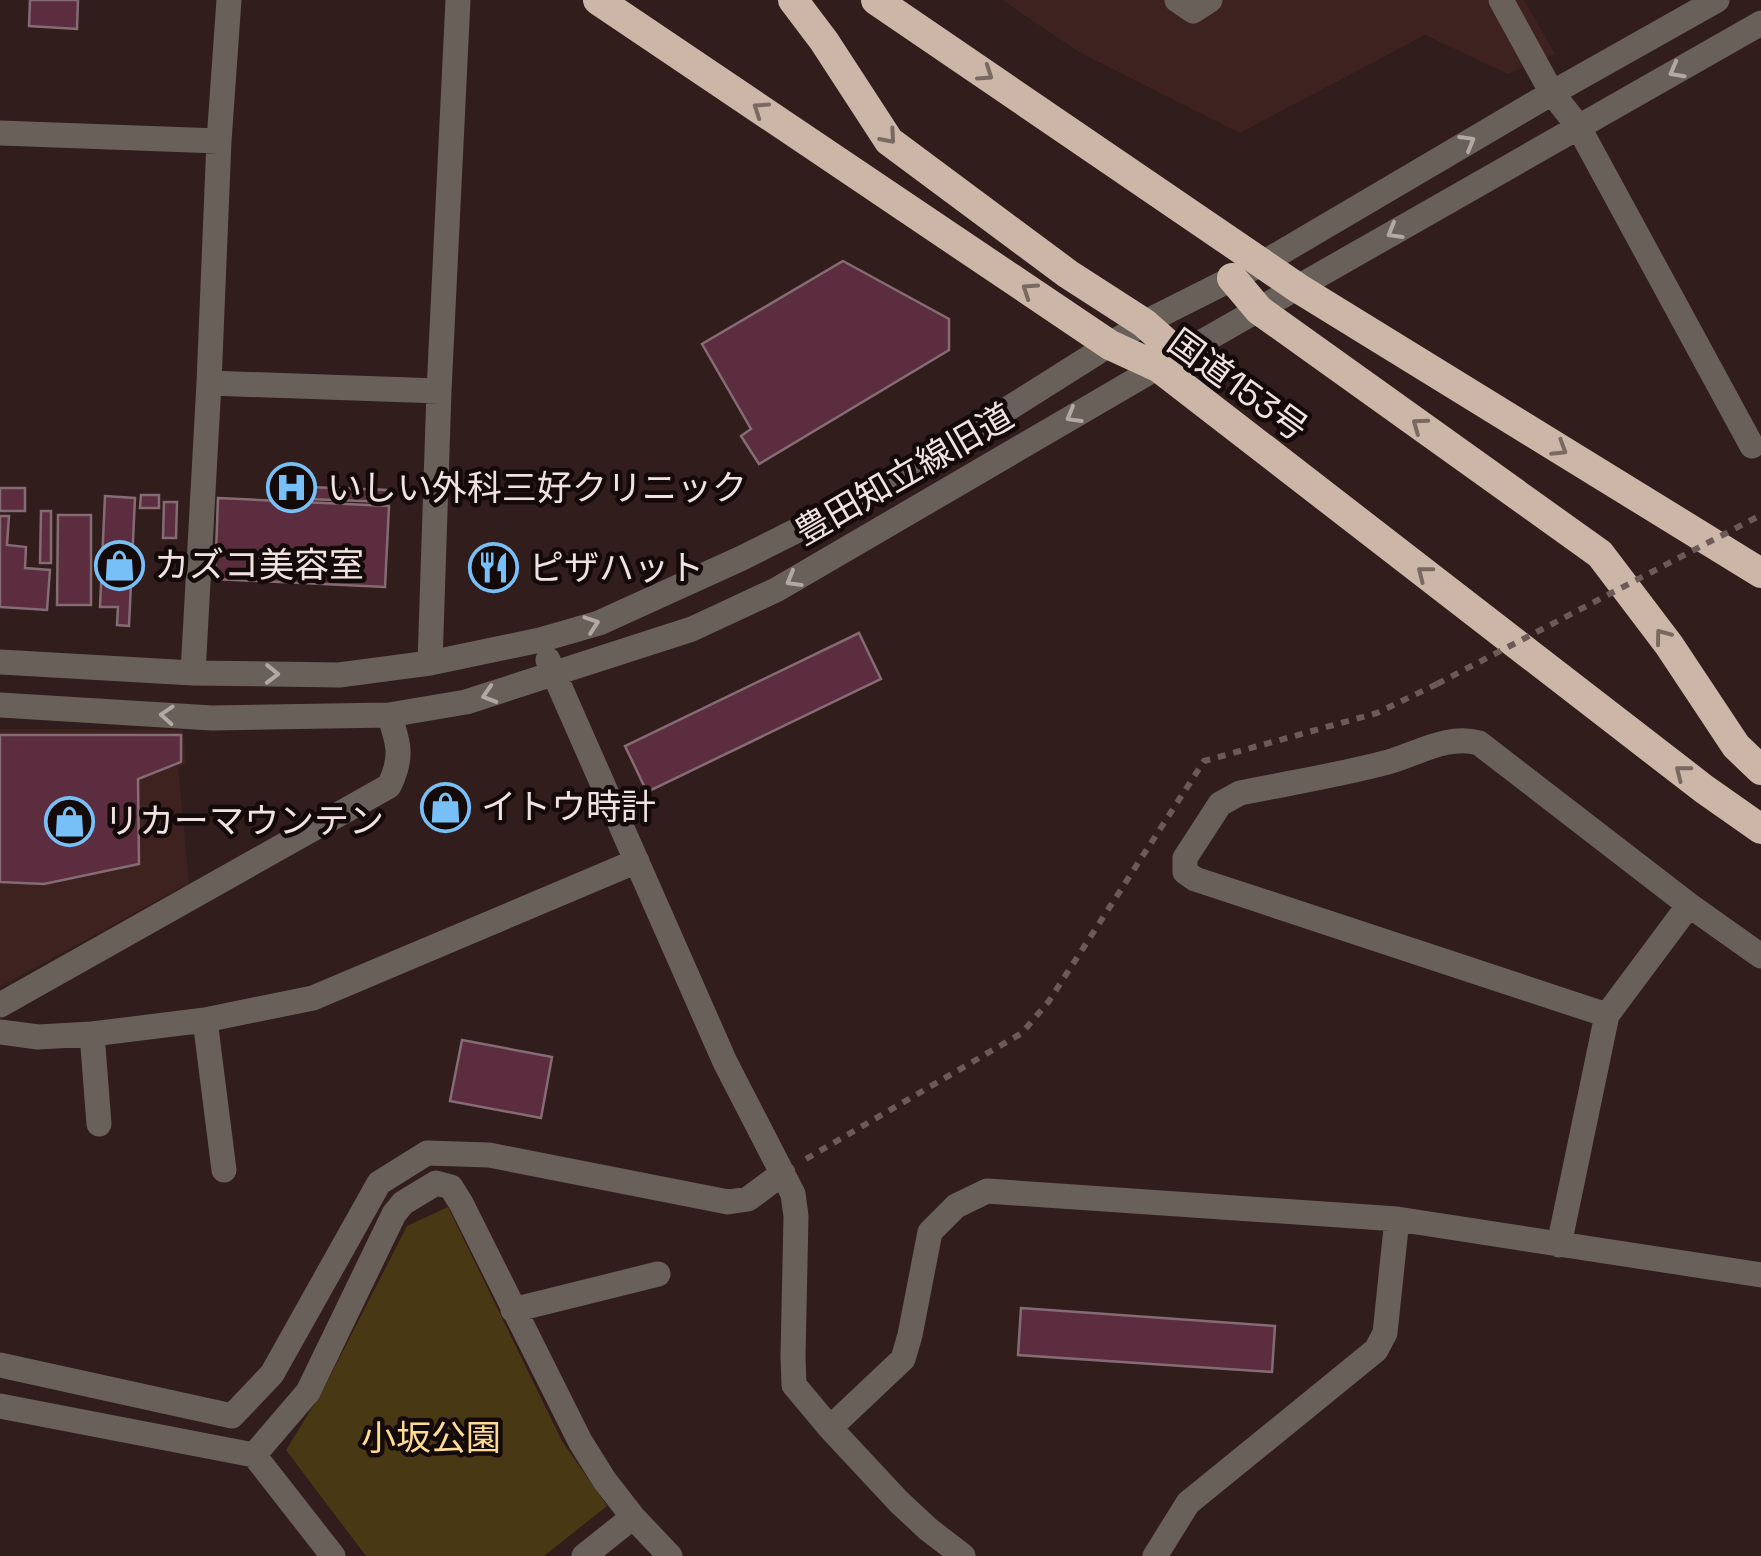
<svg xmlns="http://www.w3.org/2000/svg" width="1761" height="1556" viewBox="0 0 1761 1556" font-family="'Space Grotesk','Noto Sans JP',sans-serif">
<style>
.built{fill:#3e221f}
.green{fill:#493814}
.building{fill:#5b2d3e;stroke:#856c74;stroke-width:2.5}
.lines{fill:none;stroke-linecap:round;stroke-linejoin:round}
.path{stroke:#6c5a58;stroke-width:6;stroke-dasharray:8 8;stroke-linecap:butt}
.minor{stroke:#69605a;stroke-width:25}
.highway{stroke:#ccb6a7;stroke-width:30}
.path-bridge{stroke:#6c5a58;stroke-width:6;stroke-dasharray:8 8;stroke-linecap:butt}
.oneway{stroke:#b3a8a4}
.oneway2{stroke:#796960}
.labels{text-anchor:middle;stroke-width:9;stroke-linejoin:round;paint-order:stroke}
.street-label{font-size:35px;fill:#f0e2e0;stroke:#130a09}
.poi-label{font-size:35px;fill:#f0e2e0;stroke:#130a09;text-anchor:start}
.park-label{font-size:35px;fill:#ffdb92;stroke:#130a09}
</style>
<rect width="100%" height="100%" fill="#311d1b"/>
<path class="built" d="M 1002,0 L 1524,0 L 1555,54 L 1508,74 L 1425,35 L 1240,133 L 1079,52 Z
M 0,729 L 183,730 L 186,764 L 178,767 L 189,883 L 0,987 Z"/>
<path class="green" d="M 448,1207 L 562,1441 L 607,1506 L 544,1556 L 366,1556 L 286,1450 L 323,1390 L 407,1226 Z"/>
<path class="building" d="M 30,0 L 78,0 L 77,29 L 29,26 Z
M 843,261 L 949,319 L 949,350 L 759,464 L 741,436 L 751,429 L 702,344 Z
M 307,487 L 388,490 L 388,502 L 307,499 Z
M 0,488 L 25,488 L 25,511 L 0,511 Z
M 141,495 L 159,495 L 159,508 L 140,508 Z
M 105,496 L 135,498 L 129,626 L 117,625 L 118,607 L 100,607 Z
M 218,498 L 389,506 L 385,587 L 215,579 Z
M 164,502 L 177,502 L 176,538 L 163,538 Z
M 41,511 L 51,511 L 51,563 L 40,563 Z
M 58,515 L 91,515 L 91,605 L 57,605 Z
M 0,516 L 9,516 L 7,545 L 26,547 L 25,568 L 50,570 L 47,610 L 0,607 Z
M 859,633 L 881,679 L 647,792 L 625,746 Z
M 0,735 L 181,735 L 181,762 L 138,779 L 139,864 L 44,884 L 0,882 Z
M 462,1040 L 552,1057 L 541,1118 L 450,1101 Z
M 1021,1308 L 1275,1326 L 1272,1372 L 1018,1355 Z"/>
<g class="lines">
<path class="path" d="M 806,1159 L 1022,1033 L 1049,1001 L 1204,761 L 1377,713 L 1437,684"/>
<path class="minor" d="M 1177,0 L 1193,11 L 1210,0
M 1501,0 L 1552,93 L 1578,126 L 1752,446
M 0,133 L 219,141 L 209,383 L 439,391
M 219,141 L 229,0
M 548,660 L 725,1062 L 793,1194 L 796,1216 L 793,1357 L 794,1385 L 830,1428 L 899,1502 L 928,1529 L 963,1556
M 0,662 L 193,673 L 339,675 L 430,663 L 540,640 L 599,623 L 742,558 L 887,485 L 1144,323 L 1263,263 L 1552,93 L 1717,0
M 430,663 L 439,391 L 458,0
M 193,673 L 209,383
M 0,705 L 212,718 L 389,715 L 466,702 L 692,629 L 776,590 L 1158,367 L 1761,23
M 0,1005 L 389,786 C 403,758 399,743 389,715
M 1607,1015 L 1195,879 L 1185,872 L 1185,858 L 1220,804 L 1240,793 C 1289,783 1340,775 1388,762 C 1417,754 1448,734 1479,743 L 1689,905 L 1761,956
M 205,1020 L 224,1170
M 0,1032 L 38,1037 L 92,1034
M 99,1124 L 92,1034 L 205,1020 L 313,998 L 637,861
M 1559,1245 L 1607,1015 L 1689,905
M 513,1310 L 658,1274
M 0,1365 L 232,1416 L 272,1374 L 379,1183 L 427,1153 L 489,1155 L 728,1202 L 748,1199 L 783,1173
M 0,1406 L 254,1455 L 333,1556
M 830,1428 L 903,1359 L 910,1335 L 930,1232 L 956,1206 L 987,1191 L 1397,1219 L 1761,1275
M 254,1455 L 308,1392 L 394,1214 L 403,1203 L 436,1183 L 451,1187 L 461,1203 L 580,1441 L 605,1481 L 633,1517 L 670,1556
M 584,1556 L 633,1517
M 1155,1556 L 1188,1503 L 1376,1350 L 1385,1333 L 1397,1219"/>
<path class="highway" d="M 598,0 L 1110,345 L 1158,367 L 1704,789 L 1761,829
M 793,0 L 824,41 L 889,141 L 1068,274 L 1144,323 L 1180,355
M 876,0 L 1298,288 L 1761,573
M 1232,278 L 1259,310 L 1600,554 L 1669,645 L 1736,746 L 1761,770"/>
<path class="path-bridge" d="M 1437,684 L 1761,515"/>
</g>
<defs><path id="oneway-chevron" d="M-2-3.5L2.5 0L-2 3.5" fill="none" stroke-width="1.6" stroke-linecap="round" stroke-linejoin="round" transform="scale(2.5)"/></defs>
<g class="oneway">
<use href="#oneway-chevron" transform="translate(1676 71) rotate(151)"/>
<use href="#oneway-chevron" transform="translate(1468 142) rotate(-30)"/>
<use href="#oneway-chevron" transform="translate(1394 232) rotate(150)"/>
<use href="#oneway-chevron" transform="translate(1073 416) rotate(150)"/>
<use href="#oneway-chevron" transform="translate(793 580) rotate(150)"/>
<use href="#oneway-chevron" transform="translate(592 624) rotate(-19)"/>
<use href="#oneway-chevron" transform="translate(272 674) rotate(1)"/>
<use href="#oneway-chevron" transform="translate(489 695) rotate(163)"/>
<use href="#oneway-chevron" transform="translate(167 715) rotate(-176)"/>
</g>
<g class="oneway2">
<use href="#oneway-chevron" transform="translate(986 74) rotate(34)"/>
<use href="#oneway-chevron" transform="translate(760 109) rotate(-146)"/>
<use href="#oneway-chevron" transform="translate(889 137) rotate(49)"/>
<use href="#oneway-chevron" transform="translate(1029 290) rotate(-146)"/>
<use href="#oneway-chevron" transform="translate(1419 425) rotate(-144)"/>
<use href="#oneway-chevron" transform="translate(1560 449) rotate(32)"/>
<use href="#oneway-chevron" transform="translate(1424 573) rotate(-142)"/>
<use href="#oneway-chevron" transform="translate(1662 636) rotate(-127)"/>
<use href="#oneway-chevron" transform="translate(1682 772) rotate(-142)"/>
</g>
<defs>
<symbol id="hospital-ring" viewBox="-11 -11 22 22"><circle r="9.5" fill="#130a09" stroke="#76c0f7" stroke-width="1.5"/><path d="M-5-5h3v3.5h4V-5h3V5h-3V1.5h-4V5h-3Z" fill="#76c0f7"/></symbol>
<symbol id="shop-ring" viewBox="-11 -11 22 22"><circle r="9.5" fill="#130a09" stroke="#76c0f7" stroke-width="1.5"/><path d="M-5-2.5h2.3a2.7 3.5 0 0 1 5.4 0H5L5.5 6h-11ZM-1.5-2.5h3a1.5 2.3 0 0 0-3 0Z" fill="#76c0f7"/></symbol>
<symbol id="restaurant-ring" viewBox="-11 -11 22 22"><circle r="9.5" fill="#130a09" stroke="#76c0f7" stroke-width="1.5"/><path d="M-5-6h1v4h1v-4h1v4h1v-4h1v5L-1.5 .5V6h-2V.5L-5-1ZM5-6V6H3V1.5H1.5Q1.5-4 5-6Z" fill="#76c0f7"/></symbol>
</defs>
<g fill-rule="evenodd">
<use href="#hospital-ring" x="264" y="460" width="55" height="55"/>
<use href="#shop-ring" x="92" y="538" width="55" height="55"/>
<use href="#restaurant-ring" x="466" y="540" width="55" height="55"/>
<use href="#shop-ring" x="418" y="780" width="55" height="55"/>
<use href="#shop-ring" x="42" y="794" width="55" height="55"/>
</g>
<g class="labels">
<g class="street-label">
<text transform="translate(1238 385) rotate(36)" y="12">国道153号</text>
<text transform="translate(904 474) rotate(-30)" y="12">豊田知立線旧道</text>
</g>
<g class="poi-label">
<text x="327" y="500">いしい外科三好クリニック</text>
<text x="154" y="577">カズコ美容室</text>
<text x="529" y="580">ピザハット</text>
<text x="481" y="819">イトウ時計</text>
<text x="104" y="833">リカーマウンテン</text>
</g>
<g class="park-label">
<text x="431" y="1450">小坂公園</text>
</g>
</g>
</svg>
